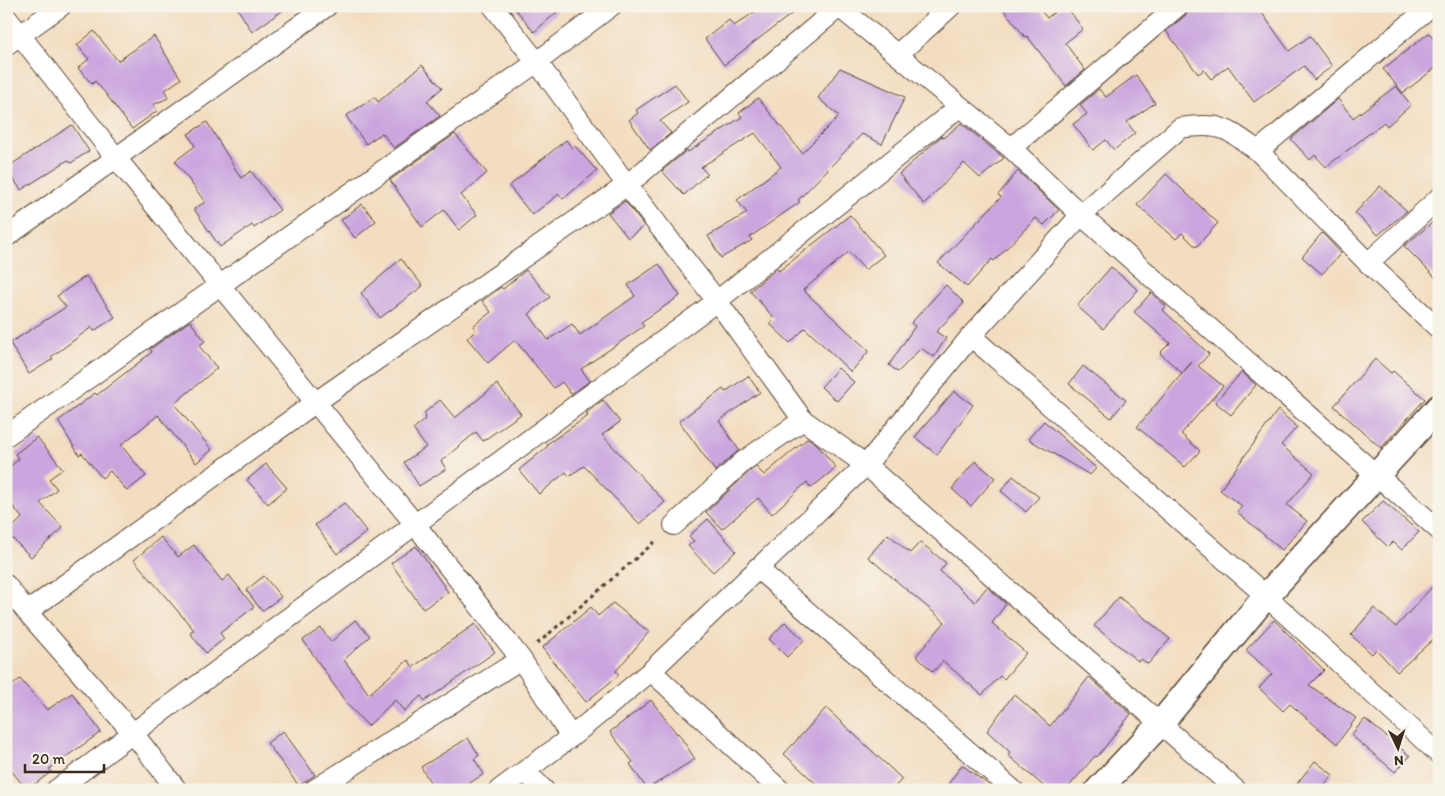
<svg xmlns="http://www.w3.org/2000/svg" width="1445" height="796" viewBox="0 0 1445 796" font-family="Itim,sans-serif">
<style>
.building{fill:#caa6df}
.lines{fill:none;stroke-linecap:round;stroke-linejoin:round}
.minor-casing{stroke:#574536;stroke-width:22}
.tertiary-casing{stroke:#574536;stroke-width:28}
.path{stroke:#574536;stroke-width:3;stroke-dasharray:4 4;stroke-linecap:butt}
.minor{stroke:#fff;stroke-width:20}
.tertiary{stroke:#fff;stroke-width:25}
</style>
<rect width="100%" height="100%" fill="#f7f3e8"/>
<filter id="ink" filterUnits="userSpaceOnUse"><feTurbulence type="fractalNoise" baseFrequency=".02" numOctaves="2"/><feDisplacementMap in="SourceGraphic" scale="10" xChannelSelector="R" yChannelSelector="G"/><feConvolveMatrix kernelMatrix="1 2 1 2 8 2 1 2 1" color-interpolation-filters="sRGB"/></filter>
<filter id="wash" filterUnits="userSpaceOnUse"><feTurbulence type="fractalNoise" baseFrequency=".0096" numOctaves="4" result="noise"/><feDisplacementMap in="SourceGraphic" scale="20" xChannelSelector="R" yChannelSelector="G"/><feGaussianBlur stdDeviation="1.12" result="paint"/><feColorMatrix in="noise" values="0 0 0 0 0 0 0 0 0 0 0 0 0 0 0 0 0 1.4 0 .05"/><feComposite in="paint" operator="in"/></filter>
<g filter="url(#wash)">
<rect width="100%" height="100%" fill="#f3ddc0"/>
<g id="blocks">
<path class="building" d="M 236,6 L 289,6 L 252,32 Z
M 513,6 L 564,6 L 534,32 Z
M 763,6 L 802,6 L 724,65 L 705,39 L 729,20 L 734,26 Z
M 1001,6 L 1037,6 L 1047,18 L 1062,6 L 1066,6 L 1083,29 L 1065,43 L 1085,70 L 1066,86 L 1027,36 L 1025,37 Z
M 1190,6 L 1257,6 L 1289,51 L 1310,36 L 1332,66 L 1314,80 L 1304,66 L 1254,102 L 1228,66 L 1211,79 L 1204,70 L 1198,74 L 1166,31 L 1186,15 Z
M 94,31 L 118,61 L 154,36 L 181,79 L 165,90 L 168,98 L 153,105 L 157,111 L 132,129 L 106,94 L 95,81 L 92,84 L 78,68 L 89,59 L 77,45 Z
M 1429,33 L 1439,46 L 1439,65 L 1403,93 L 1383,69 Z
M 422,65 L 442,88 L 427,101 L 440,116 L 394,148 L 382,133 L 366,144 L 346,116 L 375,97 L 378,102 Z
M 840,68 L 905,97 L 882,144 L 862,134 L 798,200 L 800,202 L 750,237 L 752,240 L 721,258 L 708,236 L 747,213 L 737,200 L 781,167 L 755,133 L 701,167 L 707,174 L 684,195 L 662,171 L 687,150 L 688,152 L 742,117 L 739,113 L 758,98 L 802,153 L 839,116 L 818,98 Z
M 1136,75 L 1155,103 L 1127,122 L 1135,133 L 1114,150 L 1106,140 L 1093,150 L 1073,124 L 1087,114 L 1080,105 L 1099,89 L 1106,97 Z
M 675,84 L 688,102 L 660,121 L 671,133 L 650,150 L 629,120 L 638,113 L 636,110 Z
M 1396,86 L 1411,105 L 1387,126 L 1384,122 L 1326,167 L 1315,155 L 1310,160 L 1291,139 L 1338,99 L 1353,118 Z
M 207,122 L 241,178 L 251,171 L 280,210 L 254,228 L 252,225 L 220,247 L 194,209 L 205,202 L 175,161 L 195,146 L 188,134 Z
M 961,123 L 1004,158 L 980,178 L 964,163 L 924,204 L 899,174 L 938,139 L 942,136 L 944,138 Z
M 72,125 L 89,151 L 71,163 L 68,160 L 21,190 L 6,168 Z
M 455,134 L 487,173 L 461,195 L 477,215 L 459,230 L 444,210 L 422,227 L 390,180 Z
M 566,140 L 572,148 L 575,146 L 597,171 L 563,199 L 559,194 L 532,215 L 509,186 Z
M 1018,171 L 1059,210 L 1044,225 L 1036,218 L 994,261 L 992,259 L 967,287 L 938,263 L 1001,197 L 998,195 Z
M 1166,174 L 1218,223 L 1196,247 L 1182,233 L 1176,239 L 1137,205 Z
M 1380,186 L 1407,211 L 1378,235 L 1355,213 Z
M 625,201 L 644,226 L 628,238 L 608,213 Z
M 362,204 L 376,221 L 355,238 L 341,220 Z
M 850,215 L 884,255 L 865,270 L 849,252 L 803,290 L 869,351 L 851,372 L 805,328 L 790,343 L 770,324 L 775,319 L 750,291 L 777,268 L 779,271 Z
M 1439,217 L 1439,281 L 1404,246 Z
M 1322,233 L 1341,253 L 1322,274 L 1302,257 Z
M 401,259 L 423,286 L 380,318 L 361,293 Z
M 659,264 L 680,296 L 641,322 L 644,326 L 581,369 L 590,381 L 571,394 L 562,382 L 554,388 L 515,340 L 488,363 L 467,338 L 476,331 L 473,326 L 491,312 L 482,301 L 501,287 L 503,289 L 526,270 L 550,297 L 529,314 L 548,340 L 572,324 L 580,335 L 635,296 L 628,285 Z
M 1111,267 L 1138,290 L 1103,329 L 1077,306 Z
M 86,276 L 115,317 L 94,331 L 92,327 L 51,357 L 53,359 L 29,374 L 10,343 L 66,307 L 57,296 Z
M 946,285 L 964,303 L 936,332 L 946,338 L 934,357 L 921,348 L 898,372 L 889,365 L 915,326 L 911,323 Z
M 1151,293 L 1166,306 L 1163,310 L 1209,354 L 1198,366 L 1223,386 L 1181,434 L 1200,451 L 1185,467 L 1137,427 L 1192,362 L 1182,373 L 1160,353 L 1170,343 L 1134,312 Z
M 190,321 L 205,341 L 199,346 L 217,368 L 174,404 L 212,450 L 196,463 L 158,415 L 121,445 L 146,476 L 127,491 L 110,471 L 102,478 L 82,453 L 79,455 L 58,421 L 95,393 L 97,395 L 152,352 L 150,349 Z
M 1375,359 L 1391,373 L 1393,371 L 1425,399 L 1381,448 L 1334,406 Z
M 1083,366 L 1126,400 L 1111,418 L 1069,384 Z
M 838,368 L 854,382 L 837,401 L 821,387 Z
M 1242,372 L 1256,385 L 1231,415 L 1215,402 Z
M 748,376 L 760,392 L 719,421 L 739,450 L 715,471 L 679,421 L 723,389 L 725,392 Z
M 497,384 L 521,414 L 483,441 L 476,432 L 441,461 L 446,469 L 419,486 L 404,462 L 426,447 L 413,429 L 424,420 L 426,416 L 424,413 L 440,400 L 455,418 Z
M 954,391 L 973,405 L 937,455 L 915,437 Z
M 603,400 L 620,422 L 602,435 L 665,502 L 640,524 L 584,466 L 569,476 L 566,472 L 539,494 L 519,470 L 548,446 L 547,444 L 588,416 L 586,413 Z
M 1278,410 L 1297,427 L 1281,445 L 1314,473 L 1287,505 L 1307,521 L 1282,550 L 1237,512 L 1242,506 L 1220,490 Z
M 1044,421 L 1096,468 L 1090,475 L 1028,439 Z
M 37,437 L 63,469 L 49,479 L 57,489 L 40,503 L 63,528 L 31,557 L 7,533 L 22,518 L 6,497 L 6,470 L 19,459 L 15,454 Z
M 808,438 L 817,444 L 836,468 L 811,488 L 807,482 L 772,514 L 758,498 L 722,529 L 706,512 L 751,470 L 756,467 L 764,475 Z
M 975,461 L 995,478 L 971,506 L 952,489 Z
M 266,464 L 287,488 L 268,504 L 247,480 Z
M 1013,476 L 1039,497 L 1026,512 L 1001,491 Z
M 1383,501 L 1419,532 L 1402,550 L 1393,542 L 1388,547 L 1362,522 Z
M 344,503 L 367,532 L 337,554 L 315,525 Z
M 708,519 L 736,551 L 713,572 L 688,546 L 694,541 L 689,536 Z
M 888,534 L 910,553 L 920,542 L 946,563 L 940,571 L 975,602 L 987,587 L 1006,604 L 992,623 L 1026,653 L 1004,679 L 1000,676 L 982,695 L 943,661 L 933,672 L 916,656 L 945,622 L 868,557 Z
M 161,537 L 178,557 L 194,545 L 222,581 L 229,575 L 254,607 L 220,633 L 224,639 L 206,653 L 190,633 L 194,630 L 134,560 Z
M 416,546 L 448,592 L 423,609 L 391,563 Z
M 264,576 L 281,597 L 262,611 L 246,590 Z
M 1439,579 L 1439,634 L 1397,672 L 1376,649 L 1372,654 L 1351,635 L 1374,608 L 1396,627 Z
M 1119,597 L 1170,639 L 1148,664 L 1141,659 L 1138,661 L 1094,626 Z
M 613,603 L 649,632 L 616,671 L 619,675 L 586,702 L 542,648 L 591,607 L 598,616 Z
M 355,620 L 370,636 L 344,660 L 369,694 L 408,660 L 413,667 L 475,624 L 495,652 L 425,701 L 421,696 L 404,711 L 395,700 L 368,726 L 347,704 L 303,640 L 321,628 L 331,642 Z
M 1274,620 L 1324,670 L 1309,685 L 1356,718 L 1337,744 L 1290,704 L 1283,711 L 1259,688 L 1272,674 L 1246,650 Z
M 785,622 L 804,640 L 787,657 L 769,639 Z
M 1089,677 L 1131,714 L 1097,757 L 1095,756 L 1066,790 L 1048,790 L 1008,755 L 1010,752 L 987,731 L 1014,694 L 1050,726 Z
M 20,679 L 47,710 L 72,693 L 101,732 L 49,769 L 51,772 L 27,790 L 6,764 L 6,691 Z
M 651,700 L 677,734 L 678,733 L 695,759 L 647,789 L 630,764 L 633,762 L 610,732 Z
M 826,708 L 902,779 L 892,790 L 823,790 L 784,754 Z
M 1365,719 L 1410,756 L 1395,772 L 1351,735 Z
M 283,731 L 315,775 L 299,786 L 267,743 Z
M 468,738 L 479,755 L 474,759 L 484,774 L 459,790 L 435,790 L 421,767 Z
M 1315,761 L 1333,775 L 1321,790 L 1292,790 Z
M 962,765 L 993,788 L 995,790 L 944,790 Z"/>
</g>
</g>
<g filter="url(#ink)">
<use href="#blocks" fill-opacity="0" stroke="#574536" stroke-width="1"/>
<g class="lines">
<defs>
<path id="minor" d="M 493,6 L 542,69 L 627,185 L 717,301 L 803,420 L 866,465 L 1236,790
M 838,6 L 1011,148 L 1081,215 L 1439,530
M 6,17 L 116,158 L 414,523 L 521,659 L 571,737
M 6,45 L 61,6
M 898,54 L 951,6
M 1011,148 L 1178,6
M 1258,151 L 1368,263 L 1439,329
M 6,237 L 327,6
M 1368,263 L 1439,198
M 971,336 L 1266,596 L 1439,754
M 6,436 L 537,62 L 611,6
M 674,525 L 744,461 L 803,420
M 757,568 L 1013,790
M 6,585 L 27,612 L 133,733 L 177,790
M 27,612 L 316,402 L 627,185 L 839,7
M 651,671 L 780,790
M 525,771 L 544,790
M 56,790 L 717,301 L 959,107
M 314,790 L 521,659
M 499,790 L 571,737 L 651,671 L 866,465 L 971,336 L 1081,215 L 1180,128 C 1221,122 1226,128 1258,151 L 1431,6"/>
<path id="tertiary" d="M 1098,790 L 1161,723 L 1266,596 L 1439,407"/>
</defs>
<use href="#minor" class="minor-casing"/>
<use href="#tertiary" class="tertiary-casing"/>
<path class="path" d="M 537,644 L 657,540"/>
<use href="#minor" class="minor"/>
<use href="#tertiary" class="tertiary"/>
</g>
</g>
<rect width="1445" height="796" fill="none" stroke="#f7f3e8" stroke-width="25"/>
<g transform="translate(1398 748) rotate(176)" stroke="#f7f3e8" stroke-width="4" paint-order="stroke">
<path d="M0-4L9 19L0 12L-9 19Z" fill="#3b2a1e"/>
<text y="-8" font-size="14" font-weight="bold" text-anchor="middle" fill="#3b2a1e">N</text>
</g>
<path d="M25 764v8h79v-8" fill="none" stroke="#3b2a1e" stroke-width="2.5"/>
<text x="32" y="764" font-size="15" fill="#3b2a1e" stroke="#f7f3e8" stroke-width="4" paint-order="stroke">20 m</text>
</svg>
